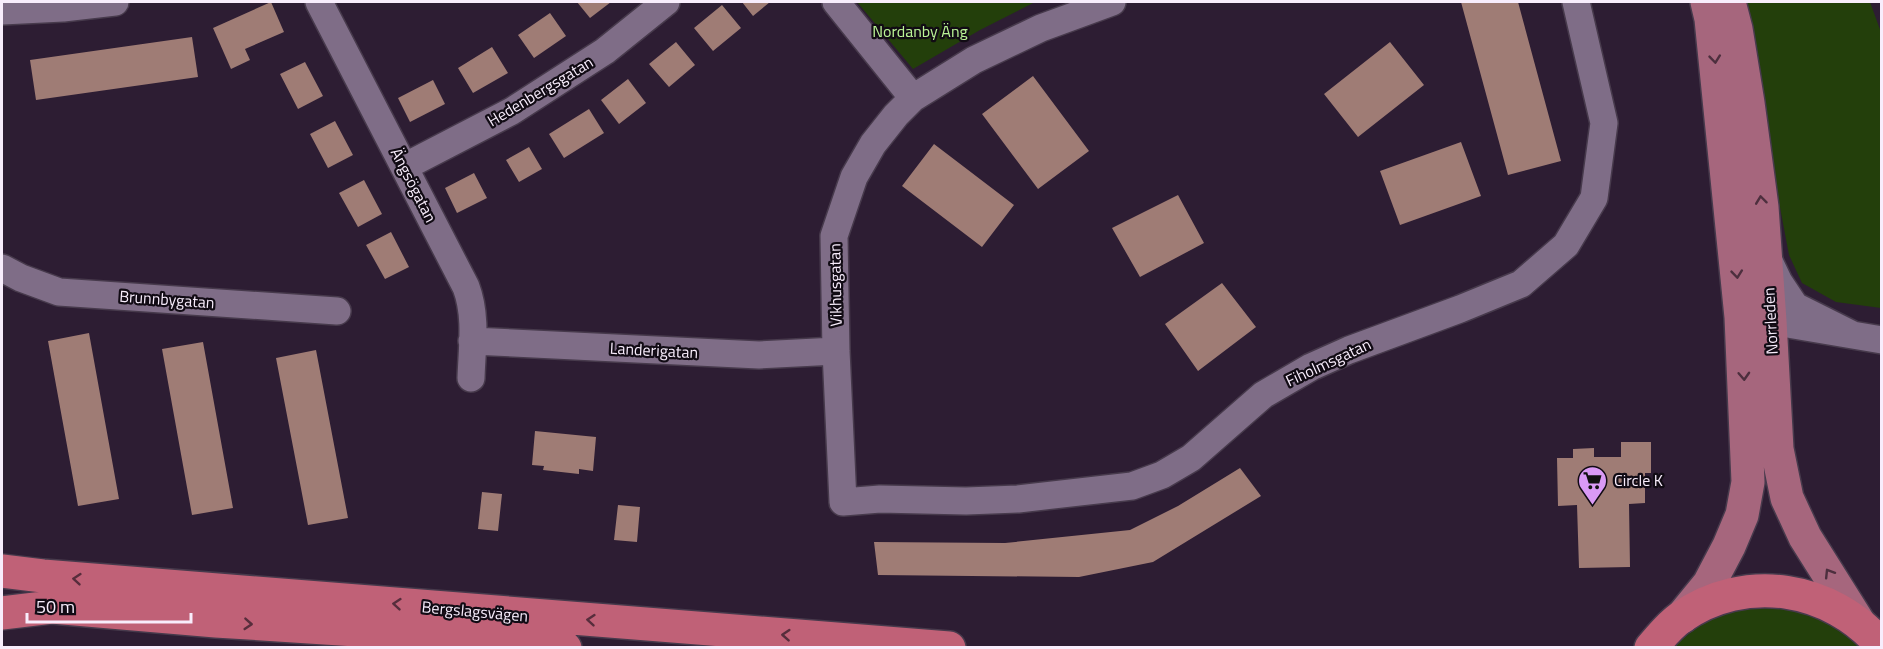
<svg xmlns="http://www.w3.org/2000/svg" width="1883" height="649" viewBox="0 0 1883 649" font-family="'Titillium Web',sans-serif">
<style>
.green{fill:#233f0b}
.building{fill:#9f7c75}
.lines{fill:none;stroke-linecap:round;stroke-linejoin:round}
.minor-casing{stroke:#473a4c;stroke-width:30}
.major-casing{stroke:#473a4c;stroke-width:36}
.highway-casing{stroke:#473a4c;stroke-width:36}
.minor{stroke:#7f6d87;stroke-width:27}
.major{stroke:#a6667d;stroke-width:33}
.highway{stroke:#c06177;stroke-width:33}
.oneway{stroke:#4d2f3e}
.oneway2{stroke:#572d3c}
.labels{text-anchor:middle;stroke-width:4.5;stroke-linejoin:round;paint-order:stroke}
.park-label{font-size:16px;fill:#bbf596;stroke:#110b14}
.street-label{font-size:16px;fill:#f8edfc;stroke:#110b14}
.poi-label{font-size:16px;fill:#f8edfc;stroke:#110b14;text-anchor:start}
</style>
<rect width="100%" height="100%" fill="#2d1d33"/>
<path class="green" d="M 857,2 L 1035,2 L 980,30 L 913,69 Z
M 1741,2 L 1870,2 L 1882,35 L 1881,308 L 1836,302 L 1802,283 L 1789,255 Z
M 1747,606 L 1793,607 L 1836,624 L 1864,648 L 1672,648 L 1704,621 Z"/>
<path class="building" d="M 271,2 L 284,32 L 245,49 L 250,60 L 231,69 L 213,28 Z
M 577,2 L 611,2 L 590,18 Z
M 742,2 L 770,2 L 753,16 Z
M 1461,2 L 1518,2 L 1561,161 L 1508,175 Z
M 722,5 L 741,28 L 713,51 L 694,28 Z
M 550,13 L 566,36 L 534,58 L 518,35 Z
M 192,37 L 198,77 L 36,100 L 30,60 Z
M 676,42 L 695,65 L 669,87 L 649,64 Z
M 1390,42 L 1424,85 L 1358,137 L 1324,94 Z
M 492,47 L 508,73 L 473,93 L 458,68 Z
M 305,62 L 323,96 L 298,109 L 280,74 Z
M 1033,76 L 1089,151 L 1038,189 L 982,114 Z
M 628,79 L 646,103 L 619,124 L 601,100 Z
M 433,80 L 445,104 L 410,122 L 398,98 Z
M 589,109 L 604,133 L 564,158 L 549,134 Z
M 335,121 L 353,155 L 328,168 L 310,134 Z
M 1461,142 L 1481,196 L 1400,225 L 1380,171 Z
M 934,144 L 1014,205 L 982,247 L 902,186 Z
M 529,147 L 542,169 L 519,182 L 506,160 Z
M 474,173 L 487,198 L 457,213 L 445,188 Z
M 364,180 L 382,214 L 358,227 L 339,193 Z
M 1178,195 L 1204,243 L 1140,277 L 1112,228 Z
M 391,232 L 409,267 L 385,279 L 366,245 Z
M 1222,283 L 1256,327 L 1198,371 L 1165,324 Z
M 89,333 L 119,499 L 78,506 L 48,341 Z
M 203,342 L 233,508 L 192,515 L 162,349 Z
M 316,350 L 348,518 L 308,525 L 276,358 Z
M 535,431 L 596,437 L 593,471 L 579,469 L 579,474 L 543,470 L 544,466 L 532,465 Z
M 1621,442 L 1651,442 L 1651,473 L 1645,473 L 1645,503 L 1629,504 L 1630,567 L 1579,568 L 1577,505 L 1558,506 L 1557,458 L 1573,458 L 1573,449 L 1594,448 L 1594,457 L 1621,457 Z
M 1240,468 L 1261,496 L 1153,562 L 1079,577 L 878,575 L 874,542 L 1005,543 L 1130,530 L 1178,506 Z
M 482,492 L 502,494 L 498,531 L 478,529 Z
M 618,505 L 640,507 L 637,542 L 614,540 Z"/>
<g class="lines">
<defs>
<path id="minor" d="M 319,2 L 466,287 C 477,316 472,348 471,378
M 836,2 L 913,98
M 1112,2 L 1041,28 L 974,60 L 913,98 L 896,115 L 873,144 L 854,177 L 834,236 L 836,351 L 843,502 L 880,499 L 966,501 L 1018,499 L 1132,486 L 1162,475 L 1191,458 L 1263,395 L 1311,367 L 1349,350 L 1460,309 L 1521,284 L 1566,245 L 1594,198 L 1604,123 L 1576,2
M 2,11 L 63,8 L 115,2
M 404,167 L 512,111 L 605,51 L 666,2
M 1767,257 L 1779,282 L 1795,306 L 1853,335
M 2,268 L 21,278 L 59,292 L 337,311
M 1770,321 L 1882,340
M 472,341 L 759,355 L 836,351"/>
<path id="major" d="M 1729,2 L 1736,29 L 1748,103 L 1762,207 L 1770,321 L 1777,449 L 1787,498 L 1805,537 L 1859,623
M 1682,617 L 1709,584 L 1729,546 L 1742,515 L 1748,482 L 1741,317 L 1711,19 L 1707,2"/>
<path id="highway" d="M 2,571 L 43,576 L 949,648
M 2,613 L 52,607 L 216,621 L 356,630 L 565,648
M 1651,648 C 1660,637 1669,626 1680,618 C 1745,572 1831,586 1882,646"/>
</defs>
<use href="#minor" class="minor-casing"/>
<use href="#major" class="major-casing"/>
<use href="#highway" class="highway-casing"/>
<use href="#minor" class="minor"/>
<use href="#major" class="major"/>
<use href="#highway" class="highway"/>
</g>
<defs><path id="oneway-chevron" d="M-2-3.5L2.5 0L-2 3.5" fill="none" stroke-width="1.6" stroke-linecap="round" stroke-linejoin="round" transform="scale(1.5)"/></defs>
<g class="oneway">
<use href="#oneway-chevron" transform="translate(1715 59) rotate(84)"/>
<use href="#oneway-chevron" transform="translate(1761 200) rotate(-97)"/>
<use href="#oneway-chevron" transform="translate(1737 274) rotate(84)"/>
<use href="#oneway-chevron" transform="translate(1744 376) rotate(87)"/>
<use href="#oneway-chevron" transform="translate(1829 573) rotate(-122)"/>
</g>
<g class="oneway2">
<use href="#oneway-chevron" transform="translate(77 579) rotate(-175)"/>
<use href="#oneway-chevron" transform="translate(397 604) rotate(-175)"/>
<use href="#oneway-chevron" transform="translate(591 620) rotate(-175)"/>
<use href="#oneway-chevron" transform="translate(248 624) rotate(4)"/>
<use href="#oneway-chevron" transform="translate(786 635) rotate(-176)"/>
</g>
<defs>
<symbol id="supermarket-pin" viewBox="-11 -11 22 30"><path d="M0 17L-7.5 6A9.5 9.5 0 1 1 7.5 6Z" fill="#da9af6" stroke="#110b14"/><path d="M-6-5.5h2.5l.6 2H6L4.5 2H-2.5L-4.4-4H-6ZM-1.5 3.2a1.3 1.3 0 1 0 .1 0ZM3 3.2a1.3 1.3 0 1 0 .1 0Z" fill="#111"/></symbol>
</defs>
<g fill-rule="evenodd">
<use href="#supermarket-pin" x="1576" y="464" width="33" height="45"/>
</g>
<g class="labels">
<g class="park-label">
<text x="920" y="37">Nordanby Äng</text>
</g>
<g class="street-label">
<text transform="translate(540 91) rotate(-31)" y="6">Hedenbergsgatan</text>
<text transform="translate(414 185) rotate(63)" y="6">Ängsögatan</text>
<text transform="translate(835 285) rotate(-91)" y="6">Vikhusgatan</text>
<text transform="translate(167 299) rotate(4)" y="6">Brunnbygatan</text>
<text transform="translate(1770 321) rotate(-93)" y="6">Norrleden</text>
<text transform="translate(654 350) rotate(3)" y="6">Landerigatan</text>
<text transform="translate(1328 362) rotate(-25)" y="6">Fiholmsgatan</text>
<text transform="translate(475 611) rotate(5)" y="6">Bergslagsvägen</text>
</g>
<g class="poi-label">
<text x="1614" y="486">Circle K</text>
</g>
</g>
<rect width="1883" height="649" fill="none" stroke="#f8edfc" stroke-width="6"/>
<path d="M27 613v9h164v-9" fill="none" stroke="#f8edfc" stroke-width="3"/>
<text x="36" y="613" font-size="18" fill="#f8edfc" stroke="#110b14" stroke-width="4.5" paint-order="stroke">50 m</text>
</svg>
